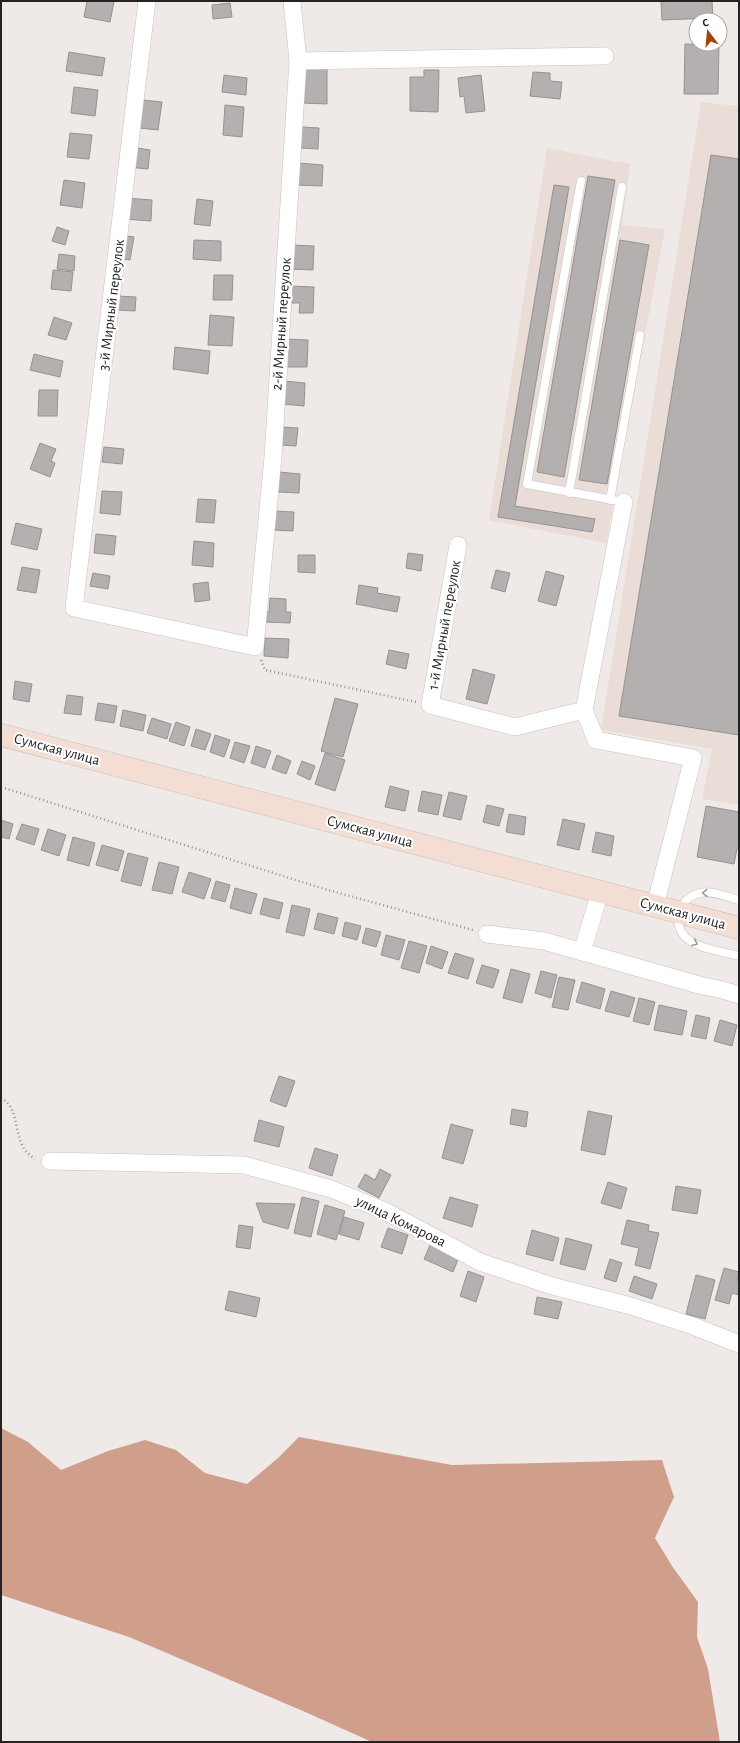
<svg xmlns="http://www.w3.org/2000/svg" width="740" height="1743" viewBox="0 0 740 1743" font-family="'Alegreya Sans',sans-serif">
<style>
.built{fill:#eaddd8}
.forest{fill:#d09f8b}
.building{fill:#b4b0af;stroke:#969290}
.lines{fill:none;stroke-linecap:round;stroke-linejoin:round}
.service-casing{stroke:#c6c2c1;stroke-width:9}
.minor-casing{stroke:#c6c2c1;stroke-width:18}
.secondary-casing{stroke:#c6c2c1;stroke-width:23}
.path{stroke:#949190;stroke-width:2.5;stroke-dasharray:1 3;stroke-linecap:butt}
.service{stroke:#fff;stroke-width:8}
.minor{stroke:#fff;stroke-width:17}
.secondary{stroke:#f4ded4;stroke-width:22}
.oneway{stroke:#9c9c9c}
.labels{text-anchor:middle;stroke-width:4;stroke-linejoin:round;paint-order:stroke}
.street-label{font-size:15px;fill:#242222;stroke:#fff}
</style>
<rect width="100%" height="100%" fill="#efeae8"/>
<path class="built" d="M 701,102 L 739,106 L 739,805 L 702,799 L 712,749 L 601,730 Z
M 547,148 L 630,164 L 622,225 L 665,229 L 606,543 L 489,520 Z"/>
<path class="forest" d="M 1,1428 L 28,1442 L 61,1470 L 108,1451 L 145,1440 L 176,1450 L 205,1473 L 247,1484 L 278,1458 L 299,1437 L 452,1465 L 662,1460 L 674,1497 L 655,1538 L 672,1566 L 698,1602 L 697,1637 L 708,1669 L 720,1742 L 372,1742 L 303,1711 L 129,1637 L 1,1595 Z"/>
<path class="building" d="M 87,1 L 114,1 L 110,22 L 84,17 Z
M 661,1 L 712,1 L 713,18 L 662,20 Z
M 230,3 L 232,17 L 213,19 L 212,5 Z
M 685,44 L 719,45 L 718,94 L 684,94 Z
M 69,52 L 105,58 L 102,76 L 66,71 Z
M 303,67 L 327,67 L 327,104 L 303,103 Z
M 424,70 L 439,70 L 438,112 L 410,111 L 410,77 L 424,77 Z
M 533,72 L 550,73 L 550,81 L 562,82 L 560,99 L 530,96 Z
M 224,75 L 247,78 L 246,95 L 222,92 Z
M 481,75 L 485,111 L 466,113 L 464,96 L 460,97 L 458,78 Z
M 74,87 L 98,90 L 95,116 L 71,113 Z
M 143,100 L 162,102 L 158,130 L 139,128 Z
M 225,105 L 244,107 L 242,137 L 223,135 Z
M 302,127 L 319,128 L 318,149 L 301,148 Z
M 70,133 L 92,135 L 89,159 L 67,157 Z
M 131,147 L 150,150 L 148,169 L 128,167 Z
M 711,155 L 739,159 L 739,735 L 619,716 Z
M 298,163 L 323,165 L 322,186 L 297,185 Z
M 588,176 L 615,180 L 564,477 L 537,472 Z
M 64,180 L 85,183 L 82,208 L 60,205 Z
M 554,185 L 569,187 L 515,506 L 595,519 L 592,532 L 498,517 Z
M 125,198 L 152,200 L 151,221 L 123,219 Z
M 197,199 L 213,201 L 210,226 L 194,224 Z
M 57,227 L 69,231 L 65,245 L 52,241 Z
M 120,235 L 134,237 L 130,260 L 117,258 Z
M 194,240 L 221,241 L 221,261 L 193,259 Z
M 620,240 L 649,245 L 607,484 L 579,480 Z
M 290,245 L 314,246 L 313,270 L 288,269 Z
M 59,254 L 75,256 L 74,271 L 57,269 Z
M 53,270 L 73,272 L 71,291 L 51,289 Z
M 214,275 L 233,275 L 232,300 L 213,300 Z
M 290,286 L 314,287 L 313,313 L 299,313 L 300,303 L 290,303 Z
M 118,296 L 136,297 L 135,311 L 117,310 Z
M 210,315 L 234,317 L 232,346 L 208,345 Z
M 54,317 L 72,323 L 66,340 L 48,335 Z
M 286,339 L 308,340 L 307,367 L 285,367 Z
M 175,347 L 210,351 L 208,374 L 173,369 Z
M 34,354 L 63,361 L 60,377 L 30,370 Z
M 284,381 L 305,383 L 304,406 L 283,404 Z
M 39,390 L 58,390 L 57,416 L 38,416 Z
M 282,427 L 298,428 L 296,446 L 280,445 Z
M 40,443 L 56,449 L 51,461 L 55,463 L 50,477 L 30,469 Z
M 104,447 L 124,449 L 122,464 L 102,462 Z
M 279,472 L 300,474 L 299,493 L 278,492 Z
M 102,491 L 122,492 L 120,515 L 100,513 Z
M 198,499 L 216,500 L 214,523 L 196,522 Z
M 274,511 L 294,512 L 293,531 L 273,530 Z
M 16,523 L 42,529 L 37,550 L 11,544 Z
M 96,534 L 116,536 L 114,555 L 94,553 Z
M 194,541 L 214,543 L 213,567 L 192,565 Z
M 408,553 L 423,555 L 421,571 L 406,568 Z
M 298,555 L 315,555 L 315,573 L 298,572 Z
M 22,567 L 40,570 L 36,593 L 17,590 Z
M 496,570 L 510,573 L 505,592 L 491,588 Z
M 546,571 L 564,576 L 556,606 L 538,601 Z
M 93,573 L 110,576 L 108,589 L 90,586 Z
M 208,582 L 210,600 L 195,602 L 193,584 Z
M 359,585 L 378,588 L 377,593 L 400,597 L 397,612 L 356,604 Z
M 270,598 L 286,599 L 286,612 L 291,612 L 290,623 L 264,622 L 264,612 L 269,612 Z
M 265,638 L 289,639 L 288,658 L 264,656 Z
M 389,650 L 409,654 L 406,669 L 386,664 Z
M 473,669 L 495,675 L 487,704 L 466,699 Z
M 15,681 L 32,684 L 29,702 L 13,699 Z
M 67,695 L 83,697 L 81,715 L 64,713 Z
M 335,698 L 358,704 L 343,757 L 321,751 Z
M 98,703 L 117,706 L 114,723 L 95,720 Z
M 123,710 L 146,715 L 143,731 L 120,726 Z
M 152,718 L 171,724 L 167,739 L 147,733 Z
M 176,722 L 190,727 L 184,746 L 169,741 Z
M 196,729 L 211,734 L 205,750 L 191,746 Z
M 215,735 L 230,740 L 224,757 L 210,752 Z
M 235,742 L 250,746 L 244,763 L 230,758 Z
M 256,746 L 271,751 L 265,768 L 251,763 Z
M 325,753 L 345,760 L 335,791 L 315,784 Z
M 277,755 L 291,761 L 286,774 L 272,769 Z
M 302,761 L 315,766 L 310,780 L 297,774 Z
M 390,786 L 409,791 L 405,811 L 385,807 Z
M 422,791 L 442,795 L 438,815 L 418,811 Z
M 449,792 L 467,796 L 461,820 L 443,816 Z
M 487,805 L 504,809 L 499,826 L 483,822 Z
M 706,806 L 739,812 L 739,849 L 737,849 L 734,864 L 697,857 Z
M 509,814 L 526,817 L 524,835 L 506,832 Z
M 563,819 L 585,824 L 579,850 L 557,845 Z
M 1,820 L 13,824 L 9,839 L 1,837 Z
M 22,824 L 39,829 L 34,845 L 16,839 Z
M 48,829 L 66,835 L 59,856 L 41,850 Z
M 596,832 L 614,836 L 611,856 L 592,852 Z
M 73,837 L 95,843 L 89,866 L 67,860 Z
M 102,845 L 124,851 L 118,871 L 96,865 Z
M 128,853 L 148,858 L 141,886 L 121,881 Z
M 159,862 L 179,867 L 172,894 L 152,890 Z
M 189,872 L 211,879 L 204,899 L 182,892 Z
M 216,881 L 230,885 L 225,902 L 211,898 Z
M 235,888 L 257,894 L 251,914 L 230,908 Z
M 264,898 L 283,903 L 279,919 L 260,914 Z
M 292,905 L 310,909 L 304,936 L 286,932 Z
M 318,913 L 338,918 L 334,934 L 314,929 Z
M 345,922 L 361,926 L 357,940 L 342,936 Z
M 366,928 L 381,932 L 376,947 L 362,943 Z
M 386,935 L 405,940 L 399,960 L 381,955 Z
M 409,941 L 427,946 L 419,973 L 401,968 Z
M 431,946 L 448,952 L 442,969 L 426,963 Z
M 455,953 L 474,959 L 468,979 L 448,973 Z
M 482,965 L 499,970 L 493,988 L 476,983 Z
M 511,969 L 530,974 L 522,1003 L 503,998 Z
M 541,971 L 557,975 L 551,998 L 535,993 Z
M 559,977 L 575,980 L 568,1010 L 552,1007 Z
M 582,982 L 605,989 L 600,1009 L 576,1002 Z
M 611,991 L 635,998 L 629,1017 L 605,1011 Z
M 639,998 L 655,1002 L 649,1025 L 633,1021 Z
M 659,1005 L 687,1011 L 682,1035 L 654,1030 Z
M 696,1015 L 710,1018 L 706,1039 L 691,1036 Z
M 720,1020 L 737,1025 L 732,1046 L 714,1041 Z
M 279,1076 L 295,1081 L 286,1107 L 270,1101 Z
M 512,1109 L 528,1112 L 526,1127 L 510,1124 Z
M 588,1111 L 612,1116 L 605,1155 L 581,1150 Z
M 259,1120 L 284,1127 L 279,1147 L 254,1141 Z
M 451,1124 L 473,1130 L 463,1164 L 442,1158 Z
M 315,1148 L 338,1155 L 332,1176 L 309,1168 Z
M 380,1169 L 391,1175 L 379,1198 L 358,1187 L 365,1174 L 375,1180 Z
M 608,1182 L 627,1188 L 621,1209 L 601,1203 Z
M 676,1186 L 701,1190 L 697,1214 L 672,1210 Z
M 302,1197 L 319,1201 L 311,1237 L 294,1233 Z
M 450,1197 L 478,1205 L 472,1227 L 443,1218 Z
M 256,1203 L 295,1204 L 288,1229 L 263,1222 Z
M 325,1205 L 345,1211 L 336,1240 L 317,1234 Z
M 344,1217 L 364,1223 L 359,1240 L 339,1234 Z
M 627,1220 L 649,1225 L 648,1231 L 659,1233 L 650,1269 L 635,1265 L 639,1248 L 621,1244 Z
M 239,1225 L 253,1227 L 250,1249 L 236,1247 Z
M 388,1228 L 408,1235 L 402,1254 L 381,1247 Z
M 532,1230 L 559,1238 L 553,1261 L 526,1254 Z
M 566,1238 L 592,1245 L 585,1270 L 560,1264 Z
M 430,1245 L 459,1257 L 453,1272 L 424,1259 Z
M 610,1259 L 622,1263 L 616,1282 L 604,1278 Z
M 724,1268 L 739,1272 L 737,1281 L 739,1282 L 739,1295 L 732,1293 L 729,1304 L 715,1300 Z
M 468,1271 L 484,1277 L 476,1302 L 460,1296 Z
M 696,1275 L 715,1280 L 705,1319 L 686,1314 Z
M 634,1276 L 657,1284 L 652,1299 L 629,1291 Z
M 229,1291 L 260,1298 L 256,1317 L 225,1310 Z
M 537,1297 L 562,1302 L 558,1319 L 534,1314 Z"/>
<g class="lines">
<defs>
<path id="service" d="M 581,181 L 527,484 L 624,502
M 569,493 L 622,187
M 610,500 L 640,335
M 739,900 C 727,897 712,890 700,893 C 678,897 670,927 689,940 C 700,949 725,952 739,956"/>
<path id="minor" d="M 147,1 L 74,608 L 255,647 L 273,457 L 298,61 L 292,1
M 298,61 L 605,56
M 458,545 L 430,705 L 515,727 L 584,710 L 596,740 L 693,758 L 655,906
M 584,710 L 624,502
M 487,934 L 544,941 L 699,985 L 723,990 L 739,995
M 582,952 L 600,892
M 50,1161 L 244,1165 L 331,1189 L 385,1211 L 480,1262 L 552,1286 L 631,1306 L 693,1326 L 739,1344"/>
<path id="secondary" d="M 1,735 L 739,928"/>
</defs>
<use href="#service" class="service-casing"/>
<use href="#minor" class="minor-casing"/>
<use href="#secondary" class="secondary-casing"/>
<path class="path" d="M 261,660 L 265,670 L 416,702
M 1,787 L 321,888 L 473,930
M 1,1098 C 24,1111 9,1143 35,1159"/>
<use href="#service" class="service"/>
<use href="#minor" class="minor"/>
<use href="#secondary" class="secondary"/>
</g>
<defs><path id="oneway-chevron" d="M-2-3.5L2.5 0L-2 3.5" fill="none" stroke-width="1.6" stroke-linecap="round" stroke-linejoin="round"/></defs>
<g class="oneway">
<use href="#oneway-chevron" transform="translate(705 893) rotate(178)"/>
<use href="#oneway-chevron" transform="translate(695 943) rotate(22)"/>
</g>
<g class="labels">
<g class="street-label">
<text transform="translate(111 305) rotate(-83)" y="5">3-й Мирный переулок</text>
<text transform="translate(281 324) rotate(-86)" y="5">2-й Мирный переулок</text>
<text transform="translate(444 625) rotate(-80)" y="5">1-й Мирный переулок</text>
<text transform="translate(57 749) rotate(15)" y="5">Сумская улица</text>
<text transform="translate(370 831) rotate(15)" y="5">Сумская улица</text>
<text transform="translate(683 913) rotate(15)" y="5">Сумская улица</text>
<text transform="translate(401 1221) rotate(26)" y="5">улица Комарова</text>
</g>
</g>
<rect width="740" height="1743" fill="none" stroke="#242222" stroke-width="4"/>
<g transform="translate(708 32) rotate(344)"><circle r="19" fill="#ffffff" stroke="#a7a7a7"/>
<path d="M0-3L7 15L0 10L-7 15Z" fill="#a5420a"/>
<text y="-6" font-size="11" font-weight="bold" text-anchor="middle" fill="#242222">С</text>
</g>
</svg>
